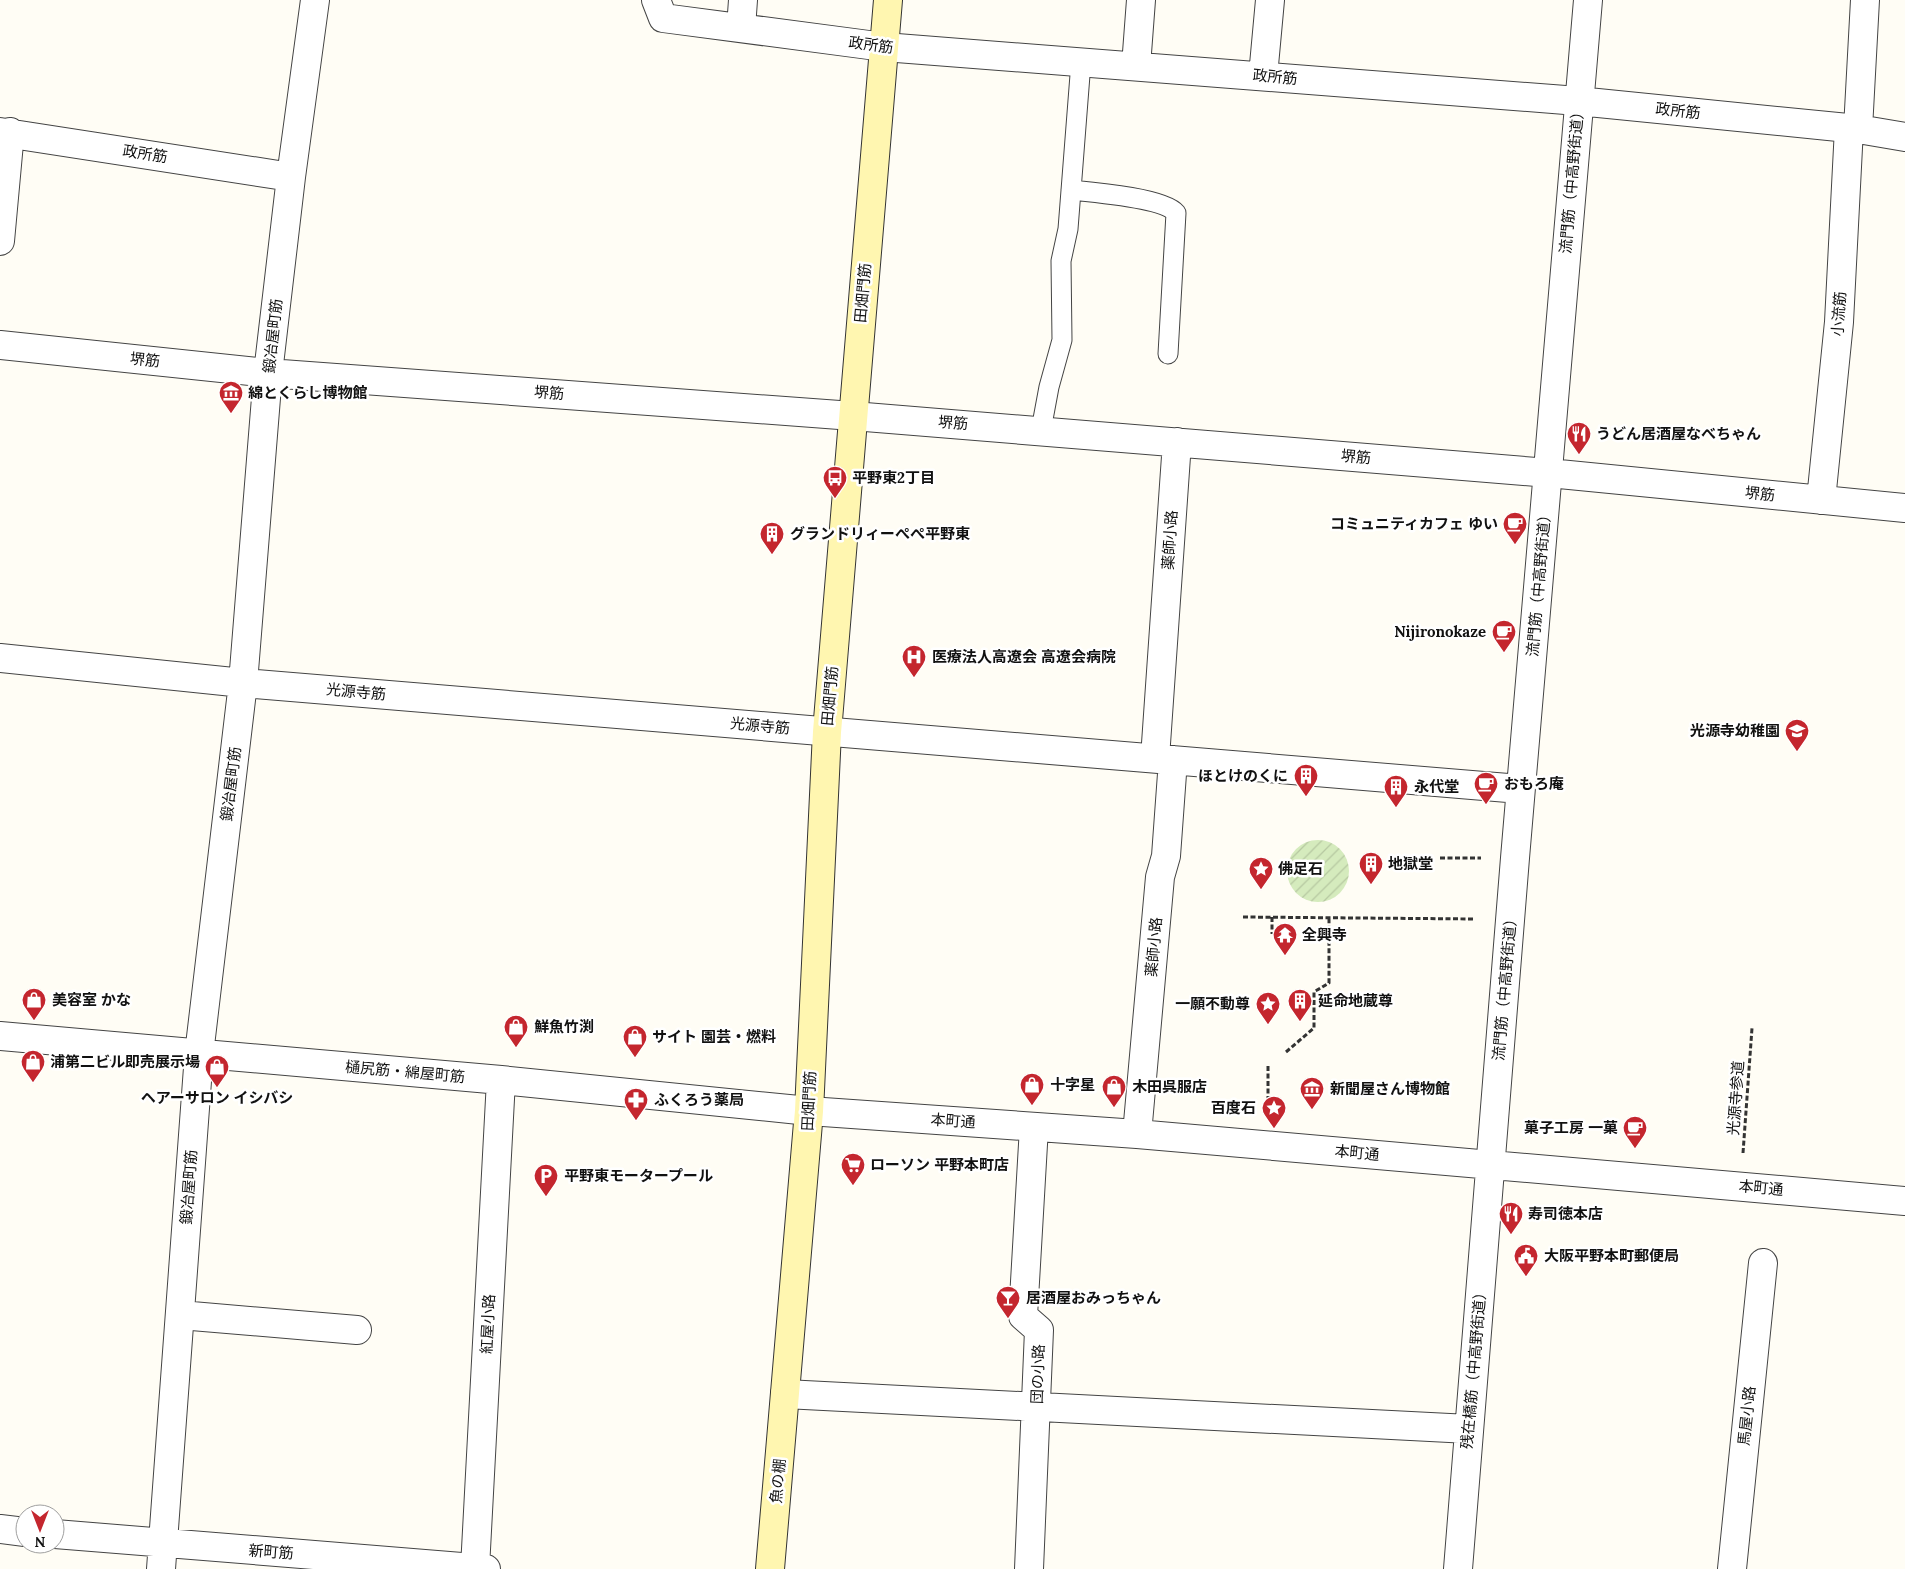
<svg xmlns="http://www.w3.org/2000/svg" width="1905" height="1569" viewBox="0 0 1905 1569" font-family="Lora,'Noto Sans JP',serif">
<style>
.garden{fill:url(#garden-furrows)}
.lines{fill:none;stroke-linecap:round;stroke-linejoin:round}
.lane-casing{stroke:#444;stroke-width:21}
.street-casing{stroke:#444;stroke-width:30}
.secondary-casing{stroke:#333;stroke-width:30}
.path{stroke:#333;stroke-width:3;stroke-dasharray:5 2.5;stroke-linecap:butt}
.lane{stroke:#fff;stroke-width:19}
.street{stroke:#fff;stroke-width:28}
.secondary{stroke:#fff6b0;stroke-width:28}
.labels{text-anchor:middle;stroke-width:5;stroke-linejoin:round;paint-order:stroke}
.street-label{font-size:15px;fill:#111;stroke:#fff}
.poi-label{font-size:15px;font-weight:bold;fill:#111;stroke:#fff;text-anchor:start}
</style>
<defs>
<pattern id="garden-furrows" width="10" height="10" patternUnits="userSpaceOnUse" patternTransform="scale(1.25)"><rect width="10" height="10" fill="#d5ebbd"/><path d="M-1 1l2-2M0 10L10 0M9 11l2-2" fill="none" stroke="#b6c8a1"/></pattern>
</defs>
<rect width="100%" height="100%" fill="#fffdf5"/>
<path class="garden" d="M1287 871a31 31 0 1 1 62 0a31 31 0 1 1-62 0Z"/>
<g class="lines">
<defs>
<path id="lane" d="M 1071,190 C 1091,192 1164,198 1176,213 L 1168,354
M 1041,430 L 1049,387 L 1062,340 L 1061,261 L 1068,229 L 1081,62"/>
<path id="street" d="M 656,0 L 663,18 L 884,47 L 1578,101 L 1858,129 L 1905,137
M 741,28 L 743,0
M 1136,66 L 1141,0
M 1263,76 L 1270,0
M 1858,129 L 1865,0
M 0,132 L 291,177
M 0,241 L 10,132
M 0,345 L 268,373 L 853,416 L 1549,473 L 1905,508
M 1821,500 L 1839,322 L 1849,128
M 0,658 L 243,683 L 1520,789
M 1155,758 L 1177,442
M 0,1036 L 501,1080 L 809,1111 L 1137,1134 L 1905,1201
M 1137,1134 L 1160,877 L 1166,856 L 1173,760
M 180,1315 L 357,1330
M 785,1394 L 1469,1429
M 0,1529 L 25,1532
M 55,1534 L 486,1569
M 475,1568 L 501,1080
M 161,1569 L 199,1054 L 243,683 L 268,373 L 291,177 L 315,0
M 1029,1569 L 1039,1330 L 1023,1316 L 1034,1127
M 1458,1569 L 1515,858 L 1588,0
M 1732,1569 L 1763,1263"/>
<path id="secondary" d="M 770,1569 L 809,1111 L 827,732 L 888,0"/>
</defs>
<use href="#lane" class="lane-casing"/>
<use href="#street" class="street-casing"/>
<use href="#secondary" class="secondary-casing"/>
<path class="path" d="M 1440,858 L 1481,858
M 1243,917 L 1475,919
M 1272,917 L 1272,934
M 1286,1052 L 1314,1028 L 1314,992 L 1329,983 L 1329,917
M 1268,1066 L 1268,1111
M 1743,1153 L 1752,1028"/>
<use href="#lane" class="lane"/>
<use href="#street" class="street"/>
<use href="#secondary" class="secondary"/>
</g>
<defs>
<symbol id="museum-pin" viewBox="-11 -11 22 30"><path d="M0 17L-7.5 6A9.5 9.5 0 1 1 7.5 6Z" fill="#c4262e" stroke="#fff"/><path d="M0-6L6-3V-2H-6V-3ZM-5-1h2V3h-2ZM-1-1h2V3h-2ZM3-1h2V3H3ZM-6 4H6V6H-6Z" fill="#fff"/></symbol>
<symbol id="restaurant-pin" viewBox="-11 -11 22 30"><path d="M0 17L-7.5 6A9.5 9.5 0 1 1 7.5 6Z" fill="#c4262e" stroke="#fff"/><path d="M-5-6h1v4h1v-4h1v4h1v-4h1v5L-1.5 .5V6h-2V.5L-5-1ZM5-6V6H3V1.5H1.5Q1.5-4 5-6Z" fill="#fff"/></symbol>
<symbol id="bus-pin" viewBox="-11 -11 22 30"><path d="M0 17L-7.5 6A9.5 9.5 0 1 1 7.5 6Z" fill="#c4262e" stroke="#fff"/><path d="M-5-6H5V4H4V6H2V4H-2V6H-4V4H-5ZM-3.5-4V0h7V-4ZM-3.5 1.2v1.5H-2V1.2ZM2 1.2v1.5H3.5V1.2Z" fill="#fff"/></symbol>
<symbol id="cafe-pin" viewBox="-11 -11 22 30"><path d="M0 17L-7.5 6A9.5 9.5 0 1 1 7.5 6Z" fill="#c4262e" stroke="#fff"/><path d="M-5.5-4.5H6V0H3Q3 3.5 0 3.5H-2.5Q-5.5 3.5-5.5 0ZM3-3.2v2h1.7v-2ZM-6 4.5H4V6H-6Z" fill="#fff"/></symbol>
<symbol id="building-pin" viewBox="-11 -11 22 30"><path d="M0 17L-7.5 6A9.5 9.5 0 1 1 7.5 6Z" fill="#c4262e" stroke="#fff"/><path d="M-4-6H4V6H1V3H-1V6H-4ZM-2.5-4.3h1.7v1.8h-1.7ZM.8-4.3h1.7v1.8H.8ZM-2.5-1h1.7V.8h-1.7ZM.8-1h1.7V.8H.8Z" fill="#fff"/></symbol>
<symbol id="hospital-pin" viewBox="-11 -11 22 30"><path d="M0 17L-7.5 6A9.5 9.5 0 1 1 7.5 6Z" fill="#c4262e" stroke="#fff"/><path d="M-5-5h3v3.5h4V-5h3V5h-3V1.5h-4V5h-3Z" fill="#fff"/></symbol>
<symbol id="school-pin" viewBox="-11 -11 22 30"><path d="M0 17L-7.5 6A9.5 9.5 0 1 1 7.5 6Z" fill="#c4262e" stroke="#fff"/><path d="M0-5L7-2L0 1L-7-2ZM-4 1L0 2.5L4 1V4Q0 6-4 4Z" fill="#fff"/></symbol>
<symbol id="sight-pin" viewBox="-11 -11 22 30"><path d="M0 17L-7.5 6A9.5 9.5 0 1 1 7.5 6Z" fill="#c4262e" stroke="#fff"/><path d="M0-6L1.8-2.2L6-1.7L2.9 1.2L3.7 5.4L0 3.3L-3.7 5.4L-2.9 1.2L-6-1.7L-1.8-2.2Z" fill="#fff"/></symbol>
<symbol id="temple-pin" viewBox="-11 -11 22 30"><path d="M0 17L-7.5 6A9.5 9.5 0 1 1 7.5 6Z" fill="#c4262e" stroke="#fff"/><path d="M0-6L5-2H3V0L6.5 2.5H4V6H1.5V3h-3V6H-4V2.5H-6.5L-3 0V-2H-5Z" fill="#fff"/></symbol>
<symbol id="shop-pin" viewBox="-11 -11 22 30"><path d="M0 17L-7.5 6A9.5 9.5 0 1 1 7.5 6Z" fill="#c4262e" stroke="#fff"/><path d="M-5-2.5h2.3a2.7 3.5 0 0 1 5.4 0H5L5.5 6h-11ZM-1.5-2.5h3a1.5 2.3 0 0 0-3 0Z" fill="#fff"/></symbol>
<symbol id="pharmacy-pin" viewBox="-11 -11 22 30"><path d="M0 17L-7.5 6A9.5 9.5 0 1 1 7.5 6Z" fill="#c4262e" stroke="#fff"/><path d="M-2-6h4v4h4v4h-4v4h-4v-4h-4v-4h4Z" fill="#fff"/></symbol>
<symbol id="supermarket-pin" viewBox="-11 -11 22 30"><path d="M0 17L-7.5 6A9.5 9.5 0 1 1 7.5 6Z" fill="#c4262e" stroke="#fff"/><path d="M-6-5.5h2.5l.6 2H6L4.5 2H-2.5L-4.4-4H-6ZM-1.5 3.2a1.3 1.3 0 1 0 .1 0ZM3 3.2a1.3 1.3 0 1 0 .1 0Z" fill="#fff"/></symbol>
<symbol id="parking-pin" viewBox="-11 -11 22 30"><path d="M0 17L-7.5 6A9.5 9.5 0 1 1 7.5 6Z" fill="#c4262e" stroke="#fff"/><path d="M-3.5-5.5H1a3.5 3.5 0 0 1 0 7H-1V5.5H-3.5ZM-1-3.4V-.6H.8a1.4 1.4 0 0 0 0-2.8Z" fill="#fff"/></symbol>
<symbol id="civic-pin" viewBox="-11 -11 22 30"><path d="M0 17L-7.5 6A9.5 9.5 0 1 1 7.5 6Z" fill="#c4262e" stroke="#fff"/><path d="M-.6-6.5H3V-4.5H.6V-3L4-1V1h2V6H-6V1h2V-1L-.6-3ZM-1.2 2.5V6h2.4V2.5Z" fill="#fff"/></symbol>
<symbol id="bar-pin" viewBox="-11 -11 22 30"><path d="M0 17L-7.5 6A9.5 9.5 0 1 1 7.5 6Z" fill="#c4262e" stroke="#fff"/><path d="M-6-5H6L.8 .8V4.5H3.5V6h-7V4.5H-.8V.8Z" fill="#fff"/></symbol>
</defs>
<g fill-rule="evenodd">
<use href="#museum-pin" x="217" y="379" width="28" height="38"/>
<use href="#restaurant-pin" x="1565" y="420" width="28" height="38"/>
<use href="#bus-pin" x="821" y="464" width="28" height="38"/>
<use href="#cafe-pin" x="1501" y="510" width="28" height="38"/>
<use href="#building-pin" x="758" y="520" width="28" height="38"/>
<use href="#cafe-pin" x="1490" y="618" width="28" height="38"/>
<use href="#hospital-pin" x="900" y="643" width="28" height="38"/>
<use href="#school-pin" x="1783" y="717" width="28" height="38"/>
<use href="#building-pin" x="1292" y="762" width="28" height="38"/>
<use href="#cafe-pin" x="1472" y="770" width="28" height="38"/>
<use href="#building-pin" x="1382" y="773" width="28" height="38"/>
<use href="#building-pin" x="1357" y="850" width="28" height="38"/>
<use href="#sight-pin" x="1247" y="855" width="28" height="38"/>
<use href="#temple-pin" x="1271" y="921" width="28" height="38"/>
<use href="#shop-pin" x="20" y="986" width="28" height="38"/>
<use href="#building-pin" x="1286" y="987" width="28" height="38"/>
<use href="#sight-pin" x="1254" y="990" width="28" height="38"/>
<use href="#shop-pin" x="502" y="1013" width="28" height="38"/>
<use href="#shop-pin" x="621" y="1023" width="28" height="38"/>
<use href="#shop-pin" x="19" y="1048" width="28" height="38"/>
<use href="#shop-pin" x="203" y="1053" width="28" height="38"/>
<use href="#shop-pin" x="1018" y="1071" width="28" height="38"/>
<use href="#shop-pin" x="1100" y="1073" width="28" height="38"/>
<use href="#museum-pin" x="1298" y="1075" width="28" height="38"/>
<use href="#pharmacy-pin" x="622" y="1086" width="28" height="38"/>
<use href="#sight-pin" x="1260" y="1094" width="28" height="38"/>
<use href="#cafe-pin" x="1621" y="1114" width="28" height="38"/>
<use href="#supermarket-pin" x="839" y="1151" width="28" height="38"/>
<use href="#parking-pin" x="532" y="1162" width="28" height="38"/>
<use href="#restaurant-pin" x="1497" y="1200" width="28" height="38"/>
<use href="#civic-pin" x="1512" y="1242" width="28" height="38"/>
<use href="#bar-pin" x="994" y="1284" width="28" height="38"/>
</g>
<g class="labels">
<g class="street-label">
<text transform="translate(871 45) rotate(7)" y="5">政所筋</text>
<text transform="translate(1275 77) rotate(5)" y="5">政所筋</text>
<text transform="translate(1678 111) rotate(6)" y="5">政所筋</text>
<text transform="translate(145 154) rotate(9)" y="5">政所筋</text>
<text transform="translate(1572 179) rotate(-85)" y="5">流門筋（中高野街道）</text>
<text transform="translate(863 293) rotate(-85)" y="5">田畑門筋</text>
<text transform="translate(1839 314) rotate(-86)" y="5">小流筋</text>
<text transform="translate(273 336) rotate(-84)" y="5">鍛冶屋町筋</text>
<text transform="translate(145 360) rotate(6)" y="5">堺筋</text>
<text transform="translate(549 393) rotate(4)" y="5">堺筋</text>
<text transform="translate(953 423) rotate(4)" y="5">堺筋</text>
<text transform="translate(1356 457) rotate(5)" y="5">堺筋</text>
<text transform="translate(1760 494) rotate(6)" y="5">堺筋</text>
<text transform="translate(1170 540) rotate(-86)" y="5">薬師小路</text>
<text transform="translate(1539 582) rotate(-85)" y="5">流門筋（中高野街道）</text>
<text transform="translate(356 692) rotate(5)" y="5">光源寺筋</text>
<text transform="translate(830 696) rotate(-85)" y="5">田畑門筋</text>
<text transform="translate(760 726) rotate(5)" y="5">光源寺筋</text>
<text transform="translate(231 784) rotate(-83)" y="5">鍛冶屋町筋</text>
<text transform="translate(1154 947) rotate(-85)" y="5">薬師小路</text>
<text transform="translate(1505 986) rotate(-85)" y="5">流門筋（中高野街道）</text>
<text transform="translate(405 1072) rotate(5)" y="5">樋尻筋・綿屋町筋</text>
<text transform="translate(1736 1098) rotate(-86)" y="5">光源寺参道</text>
<text transform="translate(809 1101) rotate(-87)" y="5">田畑門筋</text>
<text transform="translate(953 1121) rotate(4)" y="5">本町通</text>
<text transform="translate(1357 1153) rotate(5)" y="5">本町通</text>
<text transform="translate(189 1187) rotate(-86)" y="5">鍛冶屋町筋</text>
<text transform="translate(1761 1188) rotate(5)" y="5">本町通</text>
<text transform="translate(488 1324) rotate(-87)" y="5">紅屋小路</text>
<text transform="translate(1474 1367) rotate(-85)" y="5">残在橋筋（中高野街道）</text>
<text transform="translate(1038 1374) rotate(-88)" y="5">団の小路</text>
<text transform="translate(1747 1416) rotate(-84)" y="5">馬屋小路</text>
<text transform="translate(778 1481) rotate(-85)" y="5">魚の棚</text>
<text transform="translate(271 1552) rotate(4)" y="5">新町筋</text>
</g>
<g class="poi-label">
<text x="248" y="398">綿とくらし博物館</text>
<text x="1596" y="439">うどん居酒屋なべちゃん</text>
<text x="852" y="483">平野東2丁目</text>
<text x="1498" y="529" text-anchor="end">コミュニティカフェ ゆい</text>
<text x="790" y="539">グランドリィーぺぺ平野東</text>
<text x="1486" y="637" text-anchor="end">Nijironokaze</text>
<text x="932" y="662">医療法人高遼会 高遼会病院</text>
<text x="1780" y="736" text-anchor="end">光源寺幼稚園</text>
<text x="1288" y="781" text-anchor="end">ほとけのくに</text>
<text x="1504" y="789">おもろ庵</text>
<text x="1414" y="792">永代堂</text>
<text x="1388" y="869">地獄堂</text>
<text x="1278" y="874">佛足石</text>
<text x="1302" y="940">全興寺</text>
<text x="52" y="1005">美容室 かな</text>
<text x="1318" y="1006">延命地蔵尊</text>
<text x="1250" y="1009" text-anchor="end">一願不動尊</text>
<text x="534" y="1032">鮮魚竹渕</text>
<text x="652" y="1042">サイト 園芸・燃料</text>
<text x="50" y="1067">浦第二ビル即売展示場</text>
<text x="1050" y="1090">十字星</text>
<text x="1132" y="1092">木田呉服店</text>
<text x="1330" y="1094">新聞屋さん博物館</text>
<text x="217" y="1103" text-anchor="middle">ヘアーサロン イシバシ</text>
<text x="654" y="1105">ふくろう薬局</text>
<text x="1256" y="1113" text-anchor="end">百度石</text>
<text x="1618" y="1133" text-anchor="end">菓子工房 一菓</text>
<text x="870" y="1170">ローソン 平野本町店</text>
<text x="564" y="1181">平野東モータープール</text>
<text x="1528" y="1219">寿司徳本店</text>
<text x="1544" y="1261">大阪平野本町郵便局</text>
<text x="1026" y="1303">居酒屋おみっちゃん</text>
</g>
</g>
<g transform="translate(40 1529) rotate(180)"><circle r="24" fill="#ffffff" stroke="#a0a0a0"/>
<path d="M0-4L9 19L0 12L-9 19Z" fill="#c4262e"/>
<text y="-8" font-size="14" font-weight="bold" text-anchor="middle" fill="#111111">N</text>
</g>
</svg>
